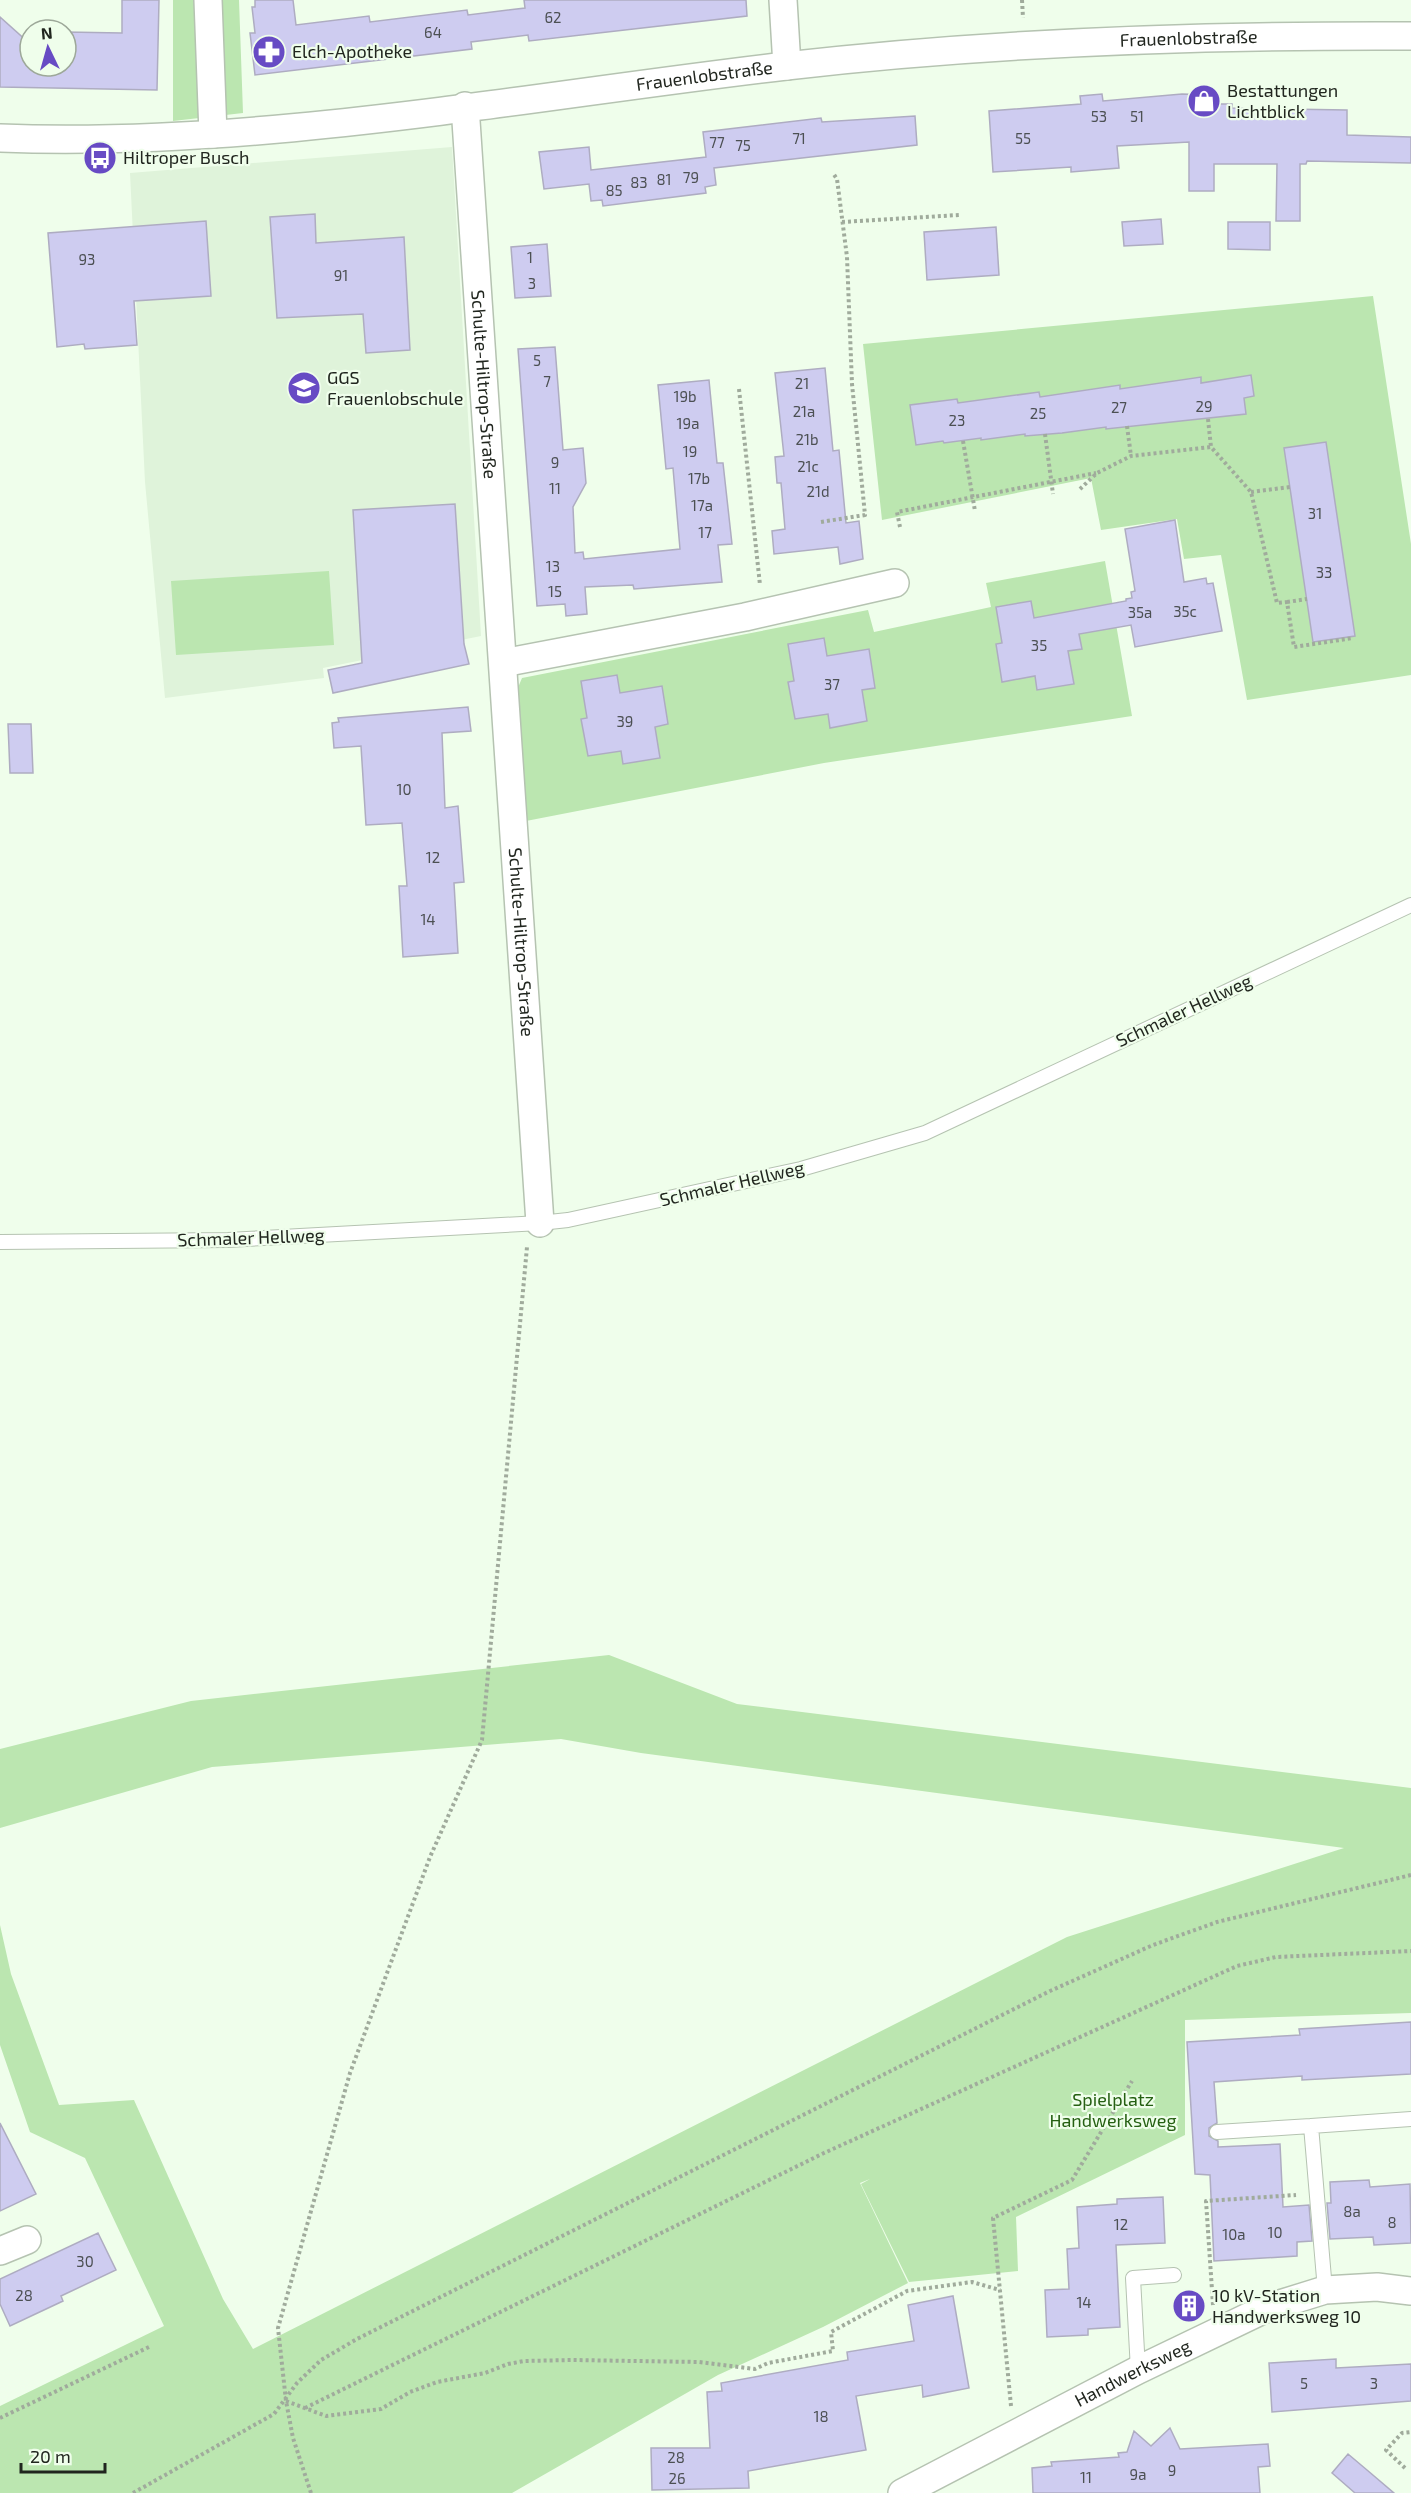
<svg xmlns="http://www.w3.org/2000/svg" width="1411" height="2493" viewBox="0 0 1411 2493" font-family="'Exo 2',sans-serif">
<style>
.built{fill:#dff3da}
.green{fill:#bbe6b0}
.building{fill:#ceccf0;stroke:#aeacc1;stroke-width:1.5}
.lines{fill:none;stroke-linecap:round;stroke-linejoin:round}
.lane-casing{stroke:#b5c3b1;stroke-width:16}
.street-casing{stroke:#b5c3b1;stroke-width:30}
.path{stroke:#a0ab9c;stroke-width:4;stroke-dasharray:3 3;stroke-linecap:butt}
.lane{stroke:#fff;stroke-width:14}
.street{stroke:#fff;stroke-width:27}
.labels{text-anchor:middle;stroke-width:4.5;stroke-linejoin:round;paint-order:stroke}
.number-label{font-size:15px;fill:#4c5053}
.street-label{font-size:18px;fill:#21261f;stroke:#effeeb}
.poi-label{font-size:18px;fill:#21261f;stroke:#effeeb;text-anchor:start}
.park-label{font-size:18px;fill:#256012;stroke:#effeeb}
</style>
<rect width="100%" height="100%" fill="#effeeb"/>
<path class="built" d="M 452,147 L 481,636 L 323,668 L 324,678 L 165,698 L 145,482 L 130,173 Z"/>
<path class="green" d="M 173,0 L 239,0 L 243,113 L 173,121 Z
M 1373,296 L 1411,544 L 1411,675 L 1247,700 L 1221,555 L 1184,559 L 1177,519 L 1101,530 L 1091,478 L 882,520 L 863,344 Z
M 1105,561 L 1132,716 L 824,763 L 526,821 L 517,690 L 522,678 L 868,610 L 874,632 L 991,607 L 986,583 Z
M 329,571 L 334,645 L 176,655 L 171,581 Z
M 609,1655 L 737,1704 L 1411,1788 L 1411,2013 L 1185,2020 L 1185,2135 L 1016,2217 L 1018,2271 L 909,2282 L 861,2184 L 870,2179 L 860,2183 L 908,2283 L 823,2327 L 718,2375 L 512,2493 L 0,2493 L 0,2406 L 164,2326 L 85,2158 L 30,2132 L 0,2045 L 0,1925 L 11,1974 L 59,2105 L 134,2100 L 223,2299 L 253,2349 L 1067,1937 L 1344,1848 L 641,1753 L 561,1739 L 212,1767 L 0,1828 L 0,1749 L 191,1701 Z"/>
<path class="building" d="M 122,0 L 159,0 L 157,90 L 0,87 L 0,17 L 28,42 L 30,32 L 30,66 L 66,66 L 66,32 L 122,33 Z
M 255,0 L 293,0 L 296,25 L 369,16 L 370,22 L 467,10 L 468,15 L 525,8 L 524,0 L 746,0 L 747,16 L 529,41 L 528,35 L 471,42 L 472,49 L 255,75 L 250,33 L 255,33 L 252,7 L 255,7 Z
M 1102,94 L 1103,101 L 1182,94 L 1214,95 L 1214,104 L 1232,104 L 1232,108 L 1347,110 L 1347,135 L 1411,137 L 1411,163 L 1307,161 L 1306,164 L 1300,164 L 1300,221 L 1276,221 L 1277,164 L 1214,164 L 1214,191 L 1189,191 L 1189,142 L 1117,146 L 1119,168 L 1071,172 L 1071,167 L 993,172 L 989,111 L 1081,104 L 1080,96 Z
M 915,116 L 917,145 L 714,168 L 716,185 L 705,187 L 706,193 L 603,206 L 602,200 L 591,201 L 589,184 L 544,189 L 539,152 L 589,147 L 591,170 L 706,157 L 703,132 L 821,118 L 822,122 Z
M 315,214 L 316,243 L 404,237 L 410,350 L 366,353 L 363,314 L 277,318 L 270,217 Z
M 1161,219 L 1163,244 L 1124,246 L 1122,222 Z
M 206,221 L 211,296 L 134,301 L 137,345 L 85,349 L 84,344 L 57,347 L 48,233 Z
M 1228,222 L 1270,222 L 1270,250 L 1228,249 Z
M 996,227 L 999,275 L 927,280 L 924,232 Z
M 547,244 L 551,296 L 515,298 L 511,247 Z
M 555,347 L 563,450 L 583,448 L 586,483 L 573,507 L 575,553 L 583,552 L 584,559 L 680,549 L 673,468 L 666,469 L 658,385 L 709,380 L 717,463 L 723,463 L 732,544 L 718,545 L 722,582 L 634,589 L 633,585 L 585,587 L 587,614 L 566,616 L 565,604 L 537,606 L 518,349 Z
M 825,368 L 833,451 L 839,450 L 846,523 L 859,521 L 863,559 L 840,564 L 838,547 L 774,554 L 772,531 L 785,529 L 781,483 L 777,483 L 775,457 L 784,456 L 775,373 Z
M 1251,375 L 1254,396 L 1244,398 L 1246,414 L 1106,429 L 1106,427 L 1062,433 L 1025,436 L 1025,434 L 981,440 L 981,438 L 944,443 L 943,441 L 916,445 L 910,405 L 957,399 L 958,403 L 1039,392 L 1040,397 L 1120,385 L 1120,389 L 1201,377 L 1201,383 Z
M 1326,442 L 1355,636 L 1313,642 L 1284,448 Z
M 455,504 L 464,644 L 469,664 L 333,693 L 328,670 L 362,663 L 353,510 Z
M 1175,520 L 1184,582 L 1206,578 L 1207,584 L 1213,583 L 1222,631 L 1135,647 L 1131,625 L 1079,634 L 1082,649 L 1068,651 L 1074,684 L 1037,690 L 1035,676 L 1002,682 L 996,644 L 1002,643 L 996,607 L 1031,601 L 1034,618 L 1126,601 L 1126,599 L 1132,598 L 1131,592 L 1135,591 L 1125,529 Z
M 824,638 L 827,656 L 869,649 L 875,688 L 862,690 L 867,721 L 830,728 L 828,714 L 795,719 L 788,682 L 794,681 L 788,644 Z
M 617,675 L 620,693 L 662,686 L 668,724 L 655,727 L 660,758 L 623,764 L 621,751 L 588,756 L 581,719 L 587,718 L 581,681 Z
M 468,707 L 471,731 L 442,733 L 445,808 L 458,806 L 464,882 L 454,883 L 458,953 L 403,957 L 399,886 L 407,886 L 402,823 L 366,825 L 361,746 L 334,748 L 332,723 L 339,722 L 338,718 Z
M 8,724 L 31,724 L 33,773 L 10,773 Z
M 1411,2022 L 1411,2074 L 1302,2080 L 1302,2076 L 1214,2082 L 1217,2123 L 1209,2128 L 1209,2136 L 1218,2141 L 1218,2147 L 1280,2144 L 1283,2207 L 1309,2205 L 1312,2241 L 1297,2242 L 1297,2256 L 1214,2261 L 1210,2175 L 1195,2174 L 1187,2042 L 1300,2035 L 1299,2029 Z
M 0,2123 L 36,2194 L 0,2211 Z
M 1369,2180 L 1370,2187 L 1410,2184 L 1411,2243 L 1374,2245 L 1373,2237 L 1330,2239 L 1327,2203 L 1331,2203 L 1330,2182 Z
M 1163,2197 L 1165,2243 L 1116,2245 L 1120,2327 L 1088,2329 L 1088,2335 L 1047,2337 L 1045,2290 L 1069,2289 L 1067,2249 L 1079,2248 L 1077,2207 L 1117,2204 L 1117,2199 Z
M 98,2233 L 116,2270 L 61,2296 L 63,2301 L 10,2326 L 0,2304 L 0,2279 Z
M 953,2296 L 969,2388 L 923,2397 L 922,2385 L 856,2396 L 866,2450 L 748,2471 L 749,2488 L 652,2490 L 651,2448 L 710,2448 L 707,2392 L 722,2391 L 721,2383 L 848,2360 L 847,2352 L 914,2341 L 908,2305 Z
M 1336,2359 L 1336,2368 L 1411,2364 L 1411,2401 L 1272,2412 L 1269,2363 Z
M 1170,2428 L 1180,2449 L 1268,2444 L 1270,2466 L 1258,2467 L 1260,2493 L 1033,2493 L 1032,2468 L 1052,2466 L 1051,2462 L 1119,2457 L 1118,2453 L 1127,2452 L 1134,2431 L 1151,2446 Z
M 1348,2454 L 1367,2470 L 1394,2493 L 1355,2493 L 1332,2473 Z"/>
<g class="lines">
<defs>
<path id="lane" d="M 0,1242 L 228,1240 L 540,1223 L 568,1220 L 801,1169 L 925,1133 L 1411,905
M 1217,2132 L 1311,2126
M 1325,2290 L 1311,2126 L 1411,2119
M 1138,2370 L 1133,2278 L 1174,2275"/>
<g id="street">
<path d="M 208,0 L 213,134"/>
<path d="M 783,0 L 787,66"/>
<path id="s1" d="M 465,106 L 540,1223"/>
<path id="s2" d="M 0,138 C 261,148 527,96 786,66 C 993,42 1203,35 1411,36"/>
<path d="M 503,663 L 745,617 L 895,583"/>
<path d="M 0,2251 L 27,2240"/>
<path id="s3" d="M 902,2493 L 1138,2370 L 1267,2308 L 1325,2290 L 1377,2287 L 1411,2291"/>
</g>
</defs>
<use href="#lane" class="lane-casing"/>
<use href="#street" class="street-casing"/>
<path class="path" d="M 1022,0 L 1023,18
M 842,222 L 959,215
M 739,389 L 760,585
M 1208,419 L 1211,447
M 1127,426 L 1131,456
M 1045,434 L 1053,494
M 963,441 L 975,511
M 1080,489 L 1097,473 L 1131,456 L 1211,447 L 1251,492 L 1277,603 L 1287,602 L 1294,647 L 1353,638
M 1251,492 L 1290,487
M 821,522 L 865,515 L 852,384 L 847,257 L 837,179 L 833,173
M 900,527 L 897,512 L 1096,473
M 1287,602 L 1307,599
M 1213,2305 L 1206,2201 L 1296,2195
M 286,2401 L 326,2416 L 381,2409 L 410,2392 L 437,2382 L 485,2373 L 508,2364 L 524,2361 L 572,2360 L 699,2362 L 755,2369 L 768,2363 L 833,2351 L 831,2332 L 907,2291 L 972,2282 L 1000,2290
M 1011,2406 L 993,2218 L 1072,2180 L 1132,2081
M 305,2408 L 824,2153 L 1237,1966 L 1276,1957 L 1411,1951
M 0,2418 L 149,2347
M 1405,2468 L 1386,2450 L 1402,2433 L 1411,2432
M 133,2493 L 274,2414 L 297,2383 L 321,2360 L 357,2339 L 1050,1991 L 1153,1945 L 1217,1922 L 1411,1875
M 311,2493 L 293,2438 L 286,2401 L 278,2328 L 350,2073 L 430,1857 L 482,1740 L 527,1247"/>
<use href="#lane" class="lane"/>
<use href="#street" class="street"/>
</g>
<defs>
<symbol id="pharmacy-disc" viewBox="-11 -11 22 22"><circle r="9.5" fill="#674bc4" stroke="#effeeb"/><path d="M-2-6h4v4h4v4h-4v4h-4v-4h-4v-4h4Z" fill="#fff"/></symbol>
<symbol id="shop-disc" viewBox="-11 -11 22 22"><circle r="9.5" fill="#674bc4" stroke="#effeeb"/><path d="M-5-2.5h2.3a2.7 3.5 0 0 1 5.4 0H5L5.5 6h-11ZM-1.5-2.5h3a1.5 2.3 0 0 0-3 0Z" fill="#fff"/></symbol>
<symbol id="bus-disc" viewBox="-11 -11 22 22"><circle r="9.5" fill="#674bc4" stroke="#effeeb"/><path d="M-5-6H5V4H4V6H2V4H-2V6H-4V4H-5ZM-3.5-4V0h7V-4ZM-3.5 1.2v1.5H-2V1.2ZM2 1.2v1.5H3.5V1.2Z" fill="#fff"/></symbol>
<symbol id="school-disc" viewBox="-11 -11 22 22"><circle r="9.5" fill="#674bc4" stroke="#effeeb"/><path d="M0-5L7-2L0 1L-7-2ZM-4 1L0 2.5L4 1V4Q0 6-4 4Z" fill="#fff"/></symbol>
<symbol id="building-disc" viewBox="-11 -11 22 22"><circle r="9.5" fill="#674bc4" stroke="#effeeb"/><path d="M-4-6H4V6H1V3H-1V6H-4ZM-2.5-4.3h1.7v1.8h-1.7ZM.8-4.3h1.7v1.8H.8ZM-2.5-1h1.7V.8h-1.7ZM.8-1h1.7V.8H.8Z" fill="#fff"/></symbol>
</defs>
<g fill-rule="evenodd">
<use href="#pharmacy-disc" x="250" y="33" width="38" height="38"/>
<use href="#shop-disc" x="1185" y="82" width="38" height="38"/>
<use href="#bus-disc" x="81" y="139" width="38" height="38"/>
<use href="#school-disc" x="285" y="369" width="38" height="38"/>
<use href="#building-disc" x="1170" y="2287" width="38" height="38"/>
</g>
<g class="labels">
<g class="number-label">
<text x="553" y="23">62</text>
<text x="433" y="38">64</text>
<text x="1099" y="122">53</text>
<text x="1137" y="122">51</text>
<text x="799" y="144">71</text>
<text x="1023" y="144">55</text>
<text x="717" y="148">77</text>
<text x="743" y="151">75</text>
<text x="691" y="183">79</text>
<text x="664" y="185">81</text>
<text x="639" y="188">83</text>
<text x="614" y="196">85</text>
<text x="530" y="263">1</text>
<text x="87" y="265">93</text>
<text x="341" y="281">91</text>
<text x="532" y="289">3</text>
<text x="537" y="366">5</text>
<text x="547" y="387">7</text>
<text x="802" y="389">21</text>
<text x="685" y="402">19b</text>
<text x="1204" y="412">29</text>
<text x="1119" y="413">27</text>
<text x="804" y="417">21a</text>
<text x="1038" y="419">25</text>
<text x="957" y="426">23</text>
<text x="688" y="429">19a</text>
<text x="807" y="445">21b</text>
<text x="690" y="457">19</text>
<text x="555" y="468">9</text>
<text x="808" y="472">21c</text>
<text x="699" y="484">17b</text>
<text x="555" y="494">11</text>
<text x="818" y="497">21d</text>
<text x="702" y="511">17a</text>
<text x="1315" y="519">31</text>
<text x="705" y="538">17</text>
<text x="553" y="572">13</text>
<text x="1324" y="578">33</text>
<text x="555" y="597">15</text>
<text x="1185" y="617">35c</text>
<text x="1140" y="618">35a</text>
<text x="1039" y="651">35</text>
<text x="832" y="690">37</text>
<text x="625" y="727">39</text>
<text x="404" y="795">10</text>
<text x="433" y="863">12</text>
<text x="428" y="925">14</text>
<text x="1352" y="2217">8a</text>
<text x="1392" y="2228">8</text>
<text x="1121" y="2230">12</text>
<text x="1275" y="2238">10</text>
<text x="1234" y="2240">10a</text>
<text x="85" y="2267">30</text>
<text x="24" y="2301">28</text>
<text x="1084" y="2308">14</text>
<text x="1304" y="2389">5</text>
<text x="1374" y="2389">3</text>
<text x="821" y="2422">18</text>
<text x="676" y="2463">28</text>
<text x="1172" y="2476">9</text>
<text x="1138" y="2480">9a</text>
<text x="1086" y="2483">11</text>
<text x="677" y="2484">26</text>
</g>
<g class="street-label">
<text dy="6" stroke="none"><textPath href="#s2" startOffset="1194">Frauenlobstraße</textPath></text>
<text dy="6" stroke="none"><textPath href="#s2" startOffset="708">Frauenlobstraße</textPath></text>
<text dy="6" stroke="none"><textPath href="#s1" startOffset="279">Schulte-Hiltrop-Straße</textPath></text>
<text dy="6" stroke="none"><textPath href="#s1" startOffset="838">Schulte-Hiltrop-Straße</textPath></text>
<text transform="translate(1184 1011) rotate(-25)" y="6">Schmaler Hellweg</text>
<text transform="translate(732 1184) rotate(-13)" y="6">Schmaler Hellweg</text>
<text transform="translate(251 1238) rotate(-2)" y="6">Schmaler Hellweg</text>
<text dy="6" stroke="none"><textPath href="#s3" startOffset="260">Handwerksweg</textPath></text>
</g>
<g class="poi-label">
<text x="292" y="58">Elch-Apotheke</text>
<text x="1227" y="97">Bestattungen<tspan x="1227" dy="21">Lichtblick</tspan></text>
<text x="123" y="164">Hiltroper Busch</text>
<text x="327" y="384">GGS<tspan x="327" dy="21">Frauenlobschule</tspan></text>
<text x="1212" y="2302">10 kV-Station<tspan x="1212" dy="21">Handwerksweg 10</tspan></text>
</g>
<g class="park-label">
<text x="1113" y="2106">Spielplatz<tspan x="1113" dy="21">Handwerksweg</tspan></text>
</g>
</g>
<g transform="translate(48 48) rotate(355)"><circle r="28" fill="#effeeb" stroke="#9da899" stroke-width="1.5"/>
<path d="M0-4.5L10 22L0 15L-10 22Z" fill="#674bc4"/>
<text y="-9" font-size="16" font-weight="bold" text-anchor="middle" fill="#21261f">N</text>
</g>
<path d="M21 2463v9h84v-9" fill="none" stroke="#21261f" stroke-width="3"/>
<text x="30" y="2463" font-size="18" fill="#21261f" stroke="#effeeb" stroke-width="4.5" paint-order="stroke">20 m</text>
</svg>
